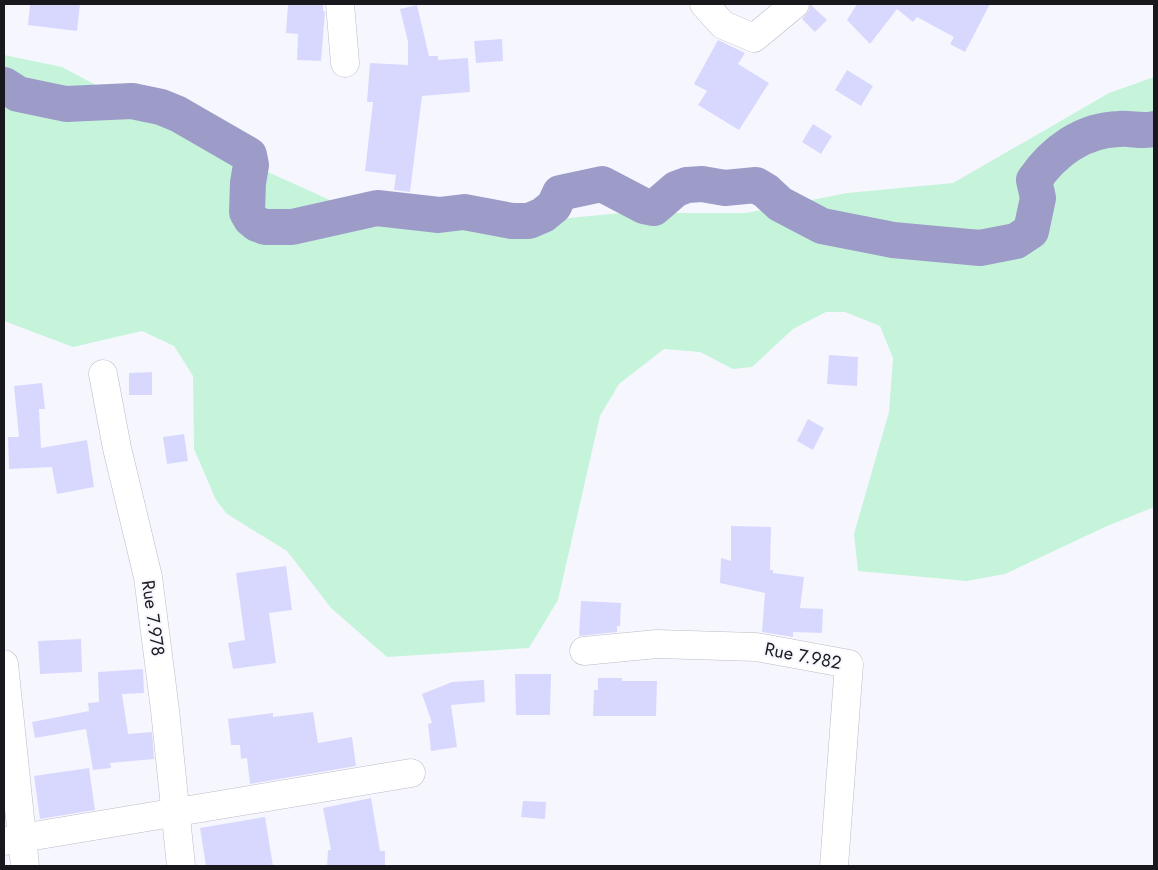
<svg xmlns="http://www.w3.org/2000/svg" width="1158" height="870" viewBox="0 0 1158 870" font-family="Jost,sans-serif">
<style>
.green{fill:#c6f4db}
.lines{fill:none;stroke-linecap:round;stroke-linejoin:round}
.river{stroke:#9d9cc9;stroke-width:36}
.building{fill:#d8d8fe}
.minor-casing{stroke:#bbbbc7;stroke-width:29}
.minor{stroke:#fff;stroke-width:28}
.labels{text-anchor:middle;stroke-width:4;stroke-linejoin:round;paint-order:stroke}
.street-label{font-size:18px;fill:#19191d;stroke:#f6f7fe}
</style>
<rect width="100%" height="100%" fill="#f6f7fe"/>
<path class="green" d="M 4,55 L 62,67 L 206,144 L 332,201 L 465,228 L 621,213 L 746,213 L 847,193 L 953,183 L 1109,93 L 1154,77 L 1154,507 L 1105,527 L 1005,574 L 967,581 L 858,571 L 854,534 L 889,412 L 893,358 L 880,326 L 845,312 L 826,312 L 793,329 L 752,367 L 733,369 L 700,352 L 664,349 L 619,384 L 600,416 L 558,600 L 529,648 L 387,657 L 331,608 L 287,551 L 227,514 L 216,500 L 194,449 L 193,376 L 174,346 L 142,331 L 73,347 L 4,321 Z"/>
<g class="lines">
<path class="river" d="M 4,85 L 18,94 L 66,104 L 132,101 L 161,107 L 178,114 L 249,155 L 251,165 L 248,183 L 247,212 L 251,219 L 257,224 L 265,227 L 292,227 L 377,208 L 439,215 L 464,212 L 512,221 L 529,221 L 543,215 L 554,206 L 560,193 L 602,184 L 644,206 L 654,208 L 676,189 L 687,185 L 702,184 L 725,188 L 756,185 L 766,191 L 780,204 L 822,226 L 893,240 L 980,248 L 1016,241 L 1031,231 L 1038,198 L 1034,180 C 1054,151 1083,130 1119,129 C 1131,128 1143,132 1154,129"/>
</g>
<path class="building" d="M 30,4 L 80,4 L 77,31 L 28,25 Z
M 288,4 L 323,4 L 323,11 L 325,11 L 321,61 L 297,60 L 298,34 L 286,33 Z
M 810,4 L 827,20 L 815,32 L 802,19 L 809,10 Z
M 857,4 L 990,4 L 965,52 L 950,44 L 954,37 L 917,17 L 913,22 L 897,9 L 870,44 L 847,20 Z
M 417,5 L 429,56 L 438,56 L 438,60 L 468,58 L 470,92 L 422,96 L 410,192 L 394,190 L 396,175 L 365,171 L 373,102 L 367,102 L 370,63 L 408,65 L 408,42 L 400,9 Z
M 502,39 L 503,61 L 476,63 L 474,41 Z
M 718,40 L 745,53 L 738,64 L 769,83 L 739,130 L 698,105 L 707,91 L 694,84 Z
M 847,70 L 873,86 L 861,106 L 835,90 Z
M 813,124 L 832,136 L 821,154 L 802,142 Z
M 829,355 L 858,357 L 857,386 L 827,384 Z
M 152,372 L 152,395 L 129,395 L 129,373 Z
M 42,383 L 45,409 L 39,409 L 41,448 L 87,440 L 94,487 L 57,494 L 52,467 L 9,469 L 8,437 L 19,437 L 14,386 Z
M 808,419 L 824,428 L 813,450 L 797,441 Z
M 184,434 L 188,461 L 167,464 L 163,437 Z
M 731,526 L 771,527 L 770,570 L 773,570 L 773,573 L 804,577 L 800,608 L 823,609 L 822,633 L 793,632 L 793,637 L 762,632 L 765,593 L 720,583 L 721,558 L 731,561 Z
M 286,566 L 292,610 L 269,613 L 276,663 L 233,669 L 228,643 L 245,640 L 236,573 Z
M 581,601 L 621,603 L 620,626 L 617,626 L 617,632 L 579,636 Z
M 81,639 L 82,672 L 40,674 L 38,641 Z
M 143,669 L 144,693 L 122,694 L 128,734 L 152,732 L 154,759 L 110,763 L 111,768 L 93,770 L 86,729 L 35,738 L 32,722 L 89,711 L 88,703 L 99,702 L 98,672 Z
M 515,674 L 551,674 L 550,715 L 516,715 Z
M 598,678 L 622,678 L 622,681 L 657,681 L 656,716 L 593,716 L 594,690 L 598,690 Z
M 484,680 L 485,702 L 451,705 L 457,747 L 431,751 L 428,724 L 432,723 L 422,694 L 452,682 Z
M 313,712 L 318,743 L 352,737 L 356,766 L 250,784 L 247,758 L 241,759 L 240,745 L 231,745 L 228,719 L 273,713 L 273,717 Z
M 89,768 L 95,810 L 40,819 L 34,776 Z
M 371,798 L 380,851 L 385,851 L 385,866 L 327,866 L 328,850 L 331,850 L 323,808 Z
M 523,801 L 546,802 L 545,819 L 521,817 Z
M 265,817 L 273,866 L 206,866 L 200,828 Z"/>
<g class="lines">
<defs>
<path id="minor" d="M 340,4 L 345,63
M 704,4 L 723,25 L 754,38 L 795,4
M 103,374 L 117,448 L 148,577 L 165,710 L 181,866
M 584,651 L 657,644 L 756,647 L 849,664 L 834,866
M 4,664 L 25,866
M 4,841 L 411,773"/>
</defs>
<use href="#minor" class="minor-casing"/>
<use href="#minor" class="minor"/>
</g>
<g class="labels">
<g class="street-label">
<text transform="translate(153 618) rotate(82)" y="6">Rue 7.978</text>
<text transform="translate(803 656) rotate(11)" y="6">Rue 7.982</text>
</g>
</g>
<rect width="1158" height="870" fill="none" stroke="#19191d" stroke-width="10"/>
</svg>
